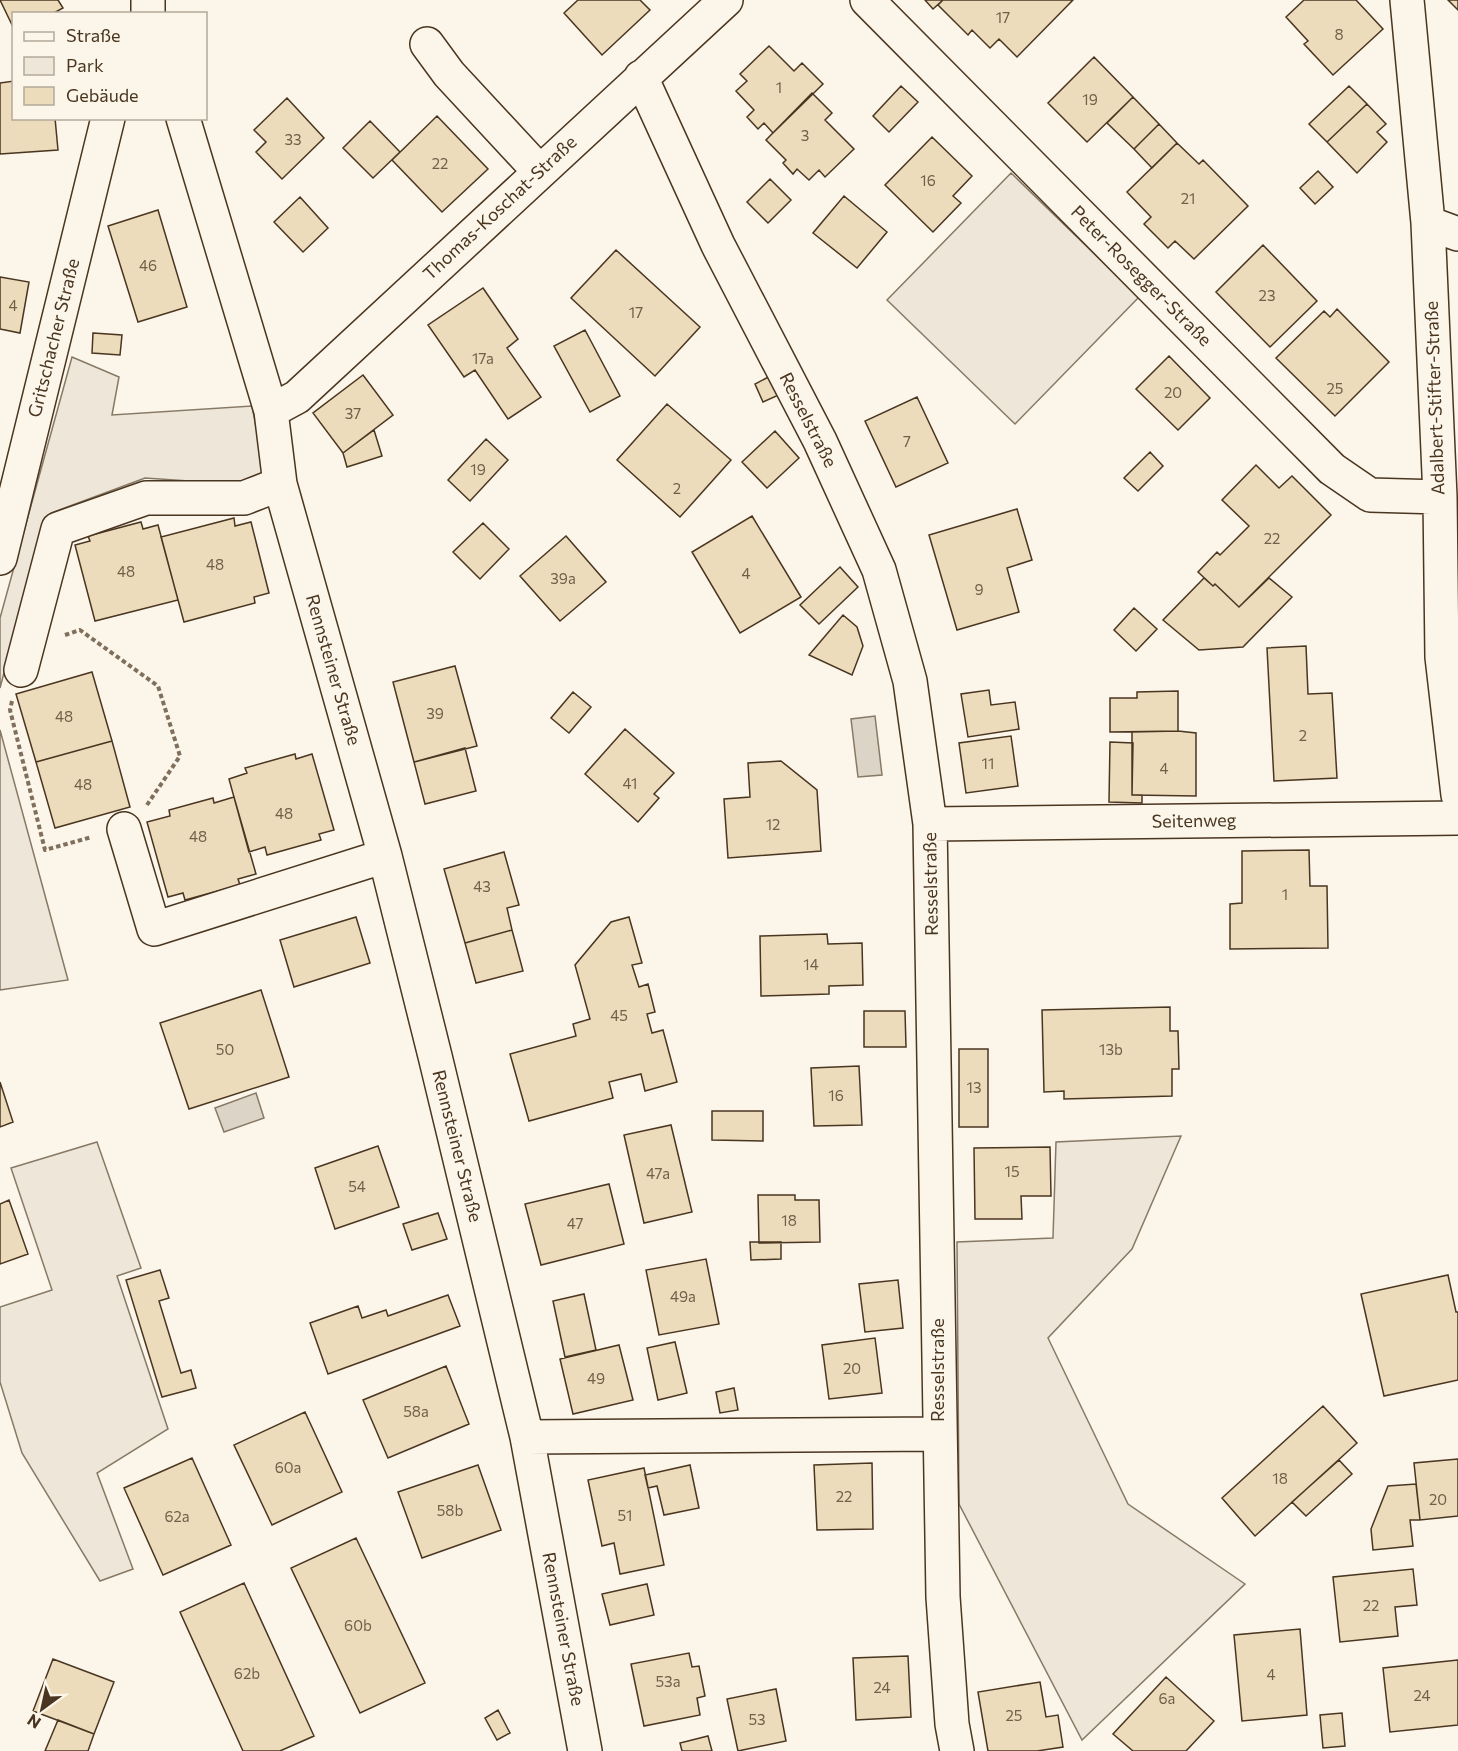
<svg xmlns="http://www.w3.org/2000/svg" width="1458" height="1751" viewBox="0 0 1458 1751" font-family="Commissioner,sans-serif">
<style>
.green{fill:#ede6d9;stroke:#887966;stroke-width:1.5}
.water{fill:#dcd4c6;stroke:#887966;stroke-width:1.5}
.building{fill:#ecdcbc;stroke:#4a3520;stroke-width:1.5}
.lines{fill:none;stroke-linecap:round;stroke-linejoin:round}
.minor-casing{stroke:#4a3520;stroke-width:36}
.path{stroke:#7f6f5c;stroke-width:4;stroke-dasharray:4.5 3;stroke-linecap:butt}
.minor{stroke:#fbf6e9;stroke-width:33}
.labels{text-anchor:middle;stroke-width:4.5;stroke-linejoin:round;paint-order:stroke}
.number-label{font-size:15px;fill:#725f47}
.street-label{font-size:18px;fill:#4a3520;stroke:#fbf6e9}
</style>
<rect width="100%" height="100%" fill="#fbf6e9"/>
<path class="green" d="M 1011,173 L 1139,297 L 1015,424 L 887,300 Z
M 72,357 L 119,377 L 112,415 L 252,406 L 266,478 L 234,484 L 145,478 L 51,513 L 43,525 L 0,688 L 0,618 Z
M 0,730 L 68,980 L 0,990 Z
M 1181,1136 L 1132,1249 L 1048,1338 L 1128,1504 L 1245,1584 L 1082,1740 L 959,1504 L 957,1242 L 1053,1238 L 1056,1142 Z
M 97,1142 L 141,1268 L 117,1276 L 168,1429 L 97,1473 L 133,1569 L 100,1581 L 22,1453 L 0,1382 L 0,1307 L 52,1290 L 11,1168 Z"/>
<path class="water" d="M 875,716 L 882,775 L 858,777 L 851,719 Z
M 256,1093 L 264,1118 L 224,1132 L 215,1108 Z"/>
<path class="building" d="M 0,0 L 58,0 L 63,8 L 52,14 L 14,14 L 14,29 Z
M 578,0 L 640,0 L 650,10 L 602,55 L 564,13 Z
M 925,0 L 943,0 L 933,9 Z
M 943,0 L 1073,0 L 1017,57 L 999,39 L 990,48 L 972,30 L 968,35 L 938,5 Z
M 1304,0 L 1356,0 L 1383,29 L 1333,75 L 1304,44 L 1308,41 L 1286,17 Z
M 1448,0 L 1458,0 L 1458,10 Z
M 769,46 L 794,71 L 802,63 L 823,84 L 773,133 L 764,123 L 758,129 L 747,117 L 754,110 L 736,91 L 747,81 L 740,74 Z
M 1094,57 L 1133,97 L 1087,142 L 1048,103 Z
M 14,81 L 14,118 L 55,118 L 58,150 L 0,154 L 0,83 Z
M 901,86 L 918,102 L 889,132 L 873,116 Z
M 1349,86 L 1367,104 L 1327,142 L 1309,124 Z
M 812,93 L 832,113 L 825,120 L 854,149 L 825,177 L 819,170 L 809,180 L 797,169 L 793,174 L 783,163 L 786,160 L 766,140 Z
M 1133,97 L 1159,124 L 1134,149 L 1107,123 Z
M 287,98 L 324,138 L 282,179 L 256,152 L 266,142 L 254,130 Z
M 1367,104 L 1386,124 L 1377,132 L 1387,142 L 1357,173 L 1327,142 Z
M 437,116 L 488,169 L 442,212 L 392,160 Z
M 370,121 L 400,152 L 373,178 L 343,148 Z
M 1159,124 L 1177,143 L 1152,168 L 1134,149 Z
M 932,137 L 972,176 L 953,196 L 961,203 L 933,232 L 885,185 Z
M 1177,143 L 1199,164 L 1203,160 L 1248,206 L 1194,259 L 1175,241 L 1168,248 L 1144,224 L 1151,217 L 1127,192 Z
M 1318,171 L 1333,187 L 1315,204 L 1300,188 Z
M 770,179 L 791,200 L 768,223 L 747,202 Z
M 844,196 L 887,232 L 857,268 L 813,233 Z
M 300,197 L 328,228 L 303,252 L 274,222 Z
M 158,210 L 187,307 L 138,322 L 108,226 Z
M 1263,245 L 1317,301 L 1270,347 L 1216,292 Z
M 616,250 L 700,327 L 655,376 L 571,298 Z
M 0,277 L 29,282 L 20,333 L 0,329 Z
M 483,288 L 518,339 L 507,348 L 541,397 L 508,419 L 475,370 L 464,377 L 428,325 Z
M 1337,309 L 1389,362 L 1335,416 L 1276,358 L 1324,311 L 1330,317 Z
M 585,330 L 620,396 L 590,412 L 554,346 Z
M 93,333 L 122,335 L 120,355 L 92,353 Z
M 1169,356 L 1210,398 L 1178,430 L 1136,389 Z
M 363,375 L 393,415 L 343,453 L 313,413 Z
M 772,375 L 781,394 L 763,402 L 755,384 Z
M 917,397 L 948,463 L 896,487 L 865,421 Z
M 667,404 L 731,460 L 680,517 L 617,460 Z
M 374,430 L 382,456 L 347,467 L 343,453 Z
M 775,431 L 799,458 L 767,488 L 742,462 Z
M 486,439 L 508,460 L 470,501 L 448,480 Z
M 1150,452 L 1163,466 L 1138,491 L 1124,478 Z
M 1256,465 L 1279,488 L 1292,476 L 1331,515 L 1239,607 L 1215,584 L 1213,586 L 1198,572 L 1217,552 L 1220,555 L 1249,526 L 1222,500 Z
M 1017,509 L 1032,560 L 1007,568 L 1019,612 L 957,630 L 929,535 Z
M 752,516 L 801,597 L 740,633 L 692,552 Z
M 234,518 L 235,526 L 251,522 L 269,593 L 254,597 L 255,603 L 184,622 L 161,537 Z
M 141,522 L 143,529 L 158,525 L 178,600 L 95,621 L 75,545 L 90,541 L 88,536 Z
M 483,523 L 509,549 L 480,579 L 453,552 Z
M 566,536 L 606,582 L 560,621 L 520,576 Z
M 840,567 L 858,587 L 819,624 L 800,605 Z
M 1204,578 L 1213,586 L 1215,584 L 1239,607 L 1269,578 L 1292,597 L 1243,647 L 1199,650 L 1163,620 Z
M 1134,608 L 1157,629 L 1136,651 L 1114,630 Z
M 843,615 L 857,627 L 863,646 L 852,675 L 809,655 Z
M 1306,646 L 1308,694 L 1332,693 L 1337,778 L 1274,781 L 1267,648 Z
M 455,666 L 477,746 L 414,762 L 393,682 Z
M 92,672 L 112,741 L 36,762 L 16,694 Z
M 989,690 L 991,705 L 1015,702 L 1019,729 L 968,737 L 961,694 Z
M 1178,691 L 1178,731 L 1110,732 L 1110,698 L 1137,698 L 1137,692 Z
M 573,692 L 591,707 L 569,733 L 551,718 Z
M 625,729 L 674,773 L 654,794 L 659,798 L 638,822 L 585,774 Z
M 1178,731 L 1196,733 L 1196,796 L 1132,795 L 1132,732 Z
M 1011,736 L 1018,786 L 966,793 L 959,743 Z
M 112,741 L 130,807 L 55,828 L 36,762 Z
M 1110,742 L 1133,743 L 1132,795 L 1142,795 L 1142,803 L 1109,802 Z
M 465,748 L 476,791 L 425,804 L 414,762 Z
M 295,754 L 296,759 L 312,754 L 334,830 L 319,834 L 321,840 L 267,855 L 265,847 L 249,852 L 229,779 L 247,773 L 245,768 Z
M 781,761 L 817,790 L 821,851 L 728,858 L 724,799 L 750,797 L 748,763 Z
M 234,797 L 256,874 L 238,879 L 240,885 L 185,900 L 183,893 L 168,897 L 147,822 L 170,816 L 169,810 L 213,798 L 214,803 Z
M 1309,850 L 1310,886 L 1327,886 L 1328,948 L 1230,949 L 1230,904 L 1242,903 L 1242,851 Z
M 504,852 L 519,905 L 507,908 L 512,930 L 465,943 L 444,869 Z
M 356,917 L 370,963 L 294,987 L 280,940 Z
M 629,917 L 642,963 L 632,965 L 639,987 L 648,984 L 655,1012 L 647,1014 L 652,1033 L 663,1030 L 677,1082 L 645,1091 L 641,1074 L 609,1082 L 613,1098 L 529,1121 L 510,1054 L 576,1036 L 573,1024 L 590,1019 L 575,965 L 611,922 Z
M 512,930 L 523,971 L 476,983 L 465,943 Z
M 827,934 L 828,944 L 862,943 L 863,985 L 829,986 L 829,994 L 761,996 L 760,936 Z
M 261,990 L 289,1077 L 189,1109 L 160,1023 Z
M 1170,1007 L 1170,1031 L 1178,1031 L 1179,1069 L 1172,1069 L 1172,1096 L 1064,1099 L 1064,1091 L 1044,1092 L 1042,1010 Z
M 864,1011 L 905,1011 L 906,1047 L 864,1047 Z
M 959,1049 L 988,1049 L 988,1127 L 959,1127 Z
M 859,1066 L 862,1125 L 814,1126 L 811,1068 Z
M 0,1082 L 13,1122 L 0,1127 Z
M 712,1111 L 763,1111 L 763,1141 L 712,1140 Z
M 671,1125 L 692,1212 L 644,1223 L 624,1135 Z
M 378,1146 L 399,1207 L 335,1229 L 315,1168 Z
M 1050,1147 L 1051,1196 L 1021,1196 L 1022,1219 L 975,1219 L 974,1148 Z
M 609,1184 L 624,1244 L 541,1265 L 525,1204 Z
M 758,1195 L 795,1195 L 795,1200 L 819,1200 L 820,1242 L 759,1243 Z
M 9,1200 L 28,1254 L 0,1264 L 0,1204 Z
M 438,1213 L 447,1239 L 412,1250 L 403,1224 Z
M 750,1242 L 781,1242 L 781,1259 L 751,1260 Z
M 706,1259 L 719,1324 L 659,1335 L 646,1270 Z
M 160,1270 L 169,1298 L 159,1301 L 181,1373 L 191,1370 L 196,1388 L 162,1397 L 126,1280 Z
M 1448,1275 L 1456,1312 L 1458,1312 L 1458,1380 L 1384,1396 L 1361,1294 Z
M 898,1280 L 903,1328 L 865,1332 L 859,1284 Z
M 584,1294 L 596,1350 L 565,1357 L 553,1301 Z
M 448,1295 L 460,1326 L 328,1374 L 310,1323 L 358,1306 L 362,1318 L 386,1310 L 388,1316 Z
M 875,1338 L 882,1393 L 829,1399 L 822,1345 Z
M 675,1342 L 687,1393 L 658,1400 L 647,1348 Z
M 619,1345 L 633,1400 L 573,1414 L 560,1359 Z
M 446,1366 L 469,1424 L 388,1458 L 363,1400 Z
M 734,1388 L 738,1410 L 720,1413 L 716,1392 Z
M 1323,1406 L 1357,1443 L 1255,1536 L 1222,1498 Z
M 305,1412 L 342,1492 L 272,1525 L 234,1445 Z
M 192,1458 L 231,1545 L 163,1575 L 124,1488 Z
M 1458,1459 L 1458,1516 L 1420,1520 L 1414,1463 Z
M 1339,1460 L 1352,1474 L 1306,1516 L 1292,1502 Z
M 872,1463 L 873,1529 L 817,1530 L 814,1465 Z
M 478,1465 L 501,1530 L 422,1558 L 398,1492 Z
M 690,1465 L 699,1508 L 664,1515 L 657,1486 L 648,1488 L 645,1475 Z
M 644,1468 L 664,1565 L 620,1574 L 614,1543 L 602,1546 L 588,1480 Z
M 1416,1484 L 1420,1520 L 1410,1520 L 1413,1546 L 1373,1550 L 1371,1529 L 1388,1486 Z
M 356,1538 L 425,1683 L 360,1713 L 291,1568 Z
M 1413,1569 L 1417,1605 L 1395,1607 L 1398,1636 L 1340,1642 L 1333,1577 Z
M 244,1583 L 314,1736 L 280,1751 L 243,1751 L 180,1612 Z
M 647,1584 L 654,1615 L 610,1625 L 602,1594 Z
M 1300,1629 L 1307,1715 L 1242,1721 L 1234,1635 Z
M 689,1653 L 692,1667 L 699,1666 L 705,1696 L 697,1698 L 700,1715 L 644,1726 L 631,1664 Z
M 908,1656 L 911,1717 L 856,1720 L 853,1658 Z
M 53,1659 L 114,1682 L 94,1734 L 33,1711 Z
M 1458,1660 L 1458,1725 L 1390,1732 L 1383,1668 Z
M 1166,1677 L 1214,1721 L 1186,1751 L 1133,1751 L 1113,1734 Z
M 1040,1682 L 1046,1717 L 1058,1715 L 1063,1747 L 1037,1751 L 988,1751 L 978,1692 Z
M 776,1689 L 786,1741 L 738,1751 L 727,1699 Z
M 498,1710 L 510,1733 L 497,1740 L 485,1718 Z
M 1342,1713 L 1345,1746 L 1323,1748 L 1320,1715 Z
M 58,1720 L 94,1734 L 88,1751 L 45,1751 Z
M 708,1736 L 712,1751 L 682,1751 L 680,1743 Z"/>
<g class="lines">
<defs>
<path id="minor" d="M 148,0 L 148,14
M 867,0 L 1332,469 L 1370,495 L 1440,497
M 1407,0 L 1428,223 L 1440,497 L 1442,657 L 1458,795
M 427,44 L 449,74 L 539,171
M 641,77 L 718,245 L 820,441 L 879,570 L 910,681 L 930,824 L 943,1597 L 952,1724 L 957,1751
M 183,118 L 271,411 L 280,484 L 385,856 L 435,1056 L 527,1437 L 585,1751
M 1428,223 L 1458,234
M 271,411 L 297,397 L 726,0
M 0,558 L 108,118
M 21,670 L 58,529 L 146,498 L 244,498 L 280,484
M 930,824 L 1458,818
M 124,829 L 154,929 L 385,856
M 527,1437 L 938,1434"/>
</defs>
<use href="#minor" class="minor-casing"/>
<path class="path" d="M 65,635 L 80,630 L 158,686 L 180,756 L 147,805
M 12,701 L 10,710 L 45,850 L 92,837"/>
<use href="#minor" class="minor"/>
</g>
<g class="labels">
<g class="number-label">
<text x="1003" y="23">17</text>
<text x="1339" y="40">8</text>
<text x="779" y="93">1</text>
<text x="1090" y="105">19</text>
<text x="805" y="141">3</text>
<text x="293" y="145">33</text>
<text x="440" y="169">22</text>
<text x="928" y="186">16</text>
<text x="1188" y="204">21</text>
<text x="148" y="271">46</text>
<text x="1267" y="301">23</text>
<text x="13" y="311">4</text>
<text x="636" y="318">17</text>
<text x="483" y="364">17a</text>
<text x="1335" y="394">25</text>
<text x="1173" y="398">20</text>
<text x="353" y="419">37</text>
<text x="907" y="447">7</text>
<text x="478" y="475">19</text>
<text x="677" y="494">2</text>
<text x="1272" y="544">22</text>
<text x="215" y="570">48</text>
<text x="126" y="577">48</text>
<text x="746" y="579">4</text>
<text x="563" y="584">39a</text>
<text x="979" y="595">9</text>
<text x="435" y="719">39</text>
<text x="64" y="722">48</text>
<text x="1303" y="741">2</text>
<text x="988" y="769">11</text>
<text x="1164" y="774">4</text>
<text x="630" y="789">41</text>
<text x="83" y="790">48</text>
<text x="284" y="819">48</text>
<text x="773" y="830">12</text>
<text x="198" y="842">48</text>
<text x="482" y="892">43</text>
<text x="1285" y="900">1</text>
<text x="811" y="970">14</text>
<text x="619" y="1021">45</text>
<text x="225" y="1055">50</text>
<text x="1111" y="1055">13b</text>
<text x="974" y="1093">13</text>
<text x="836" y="1101">16</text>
<text x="1012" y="1177">15</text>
<text x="658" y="1179">47a</text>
<text x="357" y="1192">54</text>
<text x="789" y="1226">18</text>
<text x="575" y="1229">47</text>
<text x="683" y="1302">49a</text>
<text x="852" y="1374">20</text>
<text x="596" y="1384">49</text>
<text x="416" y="1417">58a</text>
<text x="288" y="1473">60a</text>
<text x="1280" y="1484">18</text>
<text x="844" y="1502">22</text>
<text x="1438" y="1505">20</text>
<text x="450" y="1516">58b</text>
<text x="625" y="1521">51</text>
<text x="177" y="1522">62a</text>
<text x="1371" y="1611">22</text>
<text x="358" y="1631">60b</text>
<text x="247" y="1679">62b</text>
<text x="1271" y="1680">4</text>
<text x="668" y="1687">53a</text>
<text x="882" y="1693">24</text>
<text x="1422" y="1701">24</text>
<text x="1167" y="1704">6a</text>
<text x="1014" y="1721">25</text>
<text x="757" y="1725">53</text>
</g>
<g class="street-label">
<text transform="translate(500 208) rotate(-43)" y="6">Thomas-Koschat-Straße</text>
<text transform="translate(1141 276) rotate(45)" y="6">Peter-Rosegger-Straße</text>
<text transform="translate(54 338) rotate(-76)" y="6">Gritschacher Straße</text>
<text transform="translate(1435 398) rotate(-92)" y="6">Adalbert-Stifter-Straße</text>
<text transform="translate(808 420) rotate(63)" y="6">Resselstraße</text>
<text transform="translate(333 670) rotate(74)" y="6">Rennsteiner Straße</text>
<text transform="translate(1194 821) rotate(-1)" y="6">Seitenweg</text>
<text transform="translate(931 884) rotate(-91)" y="6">Resselstraße</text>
<text transform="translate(457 1146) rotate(76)" y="6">Rennsteiner Straße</text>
<text transform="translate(938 1370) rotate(-90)" y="6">Resselstraße</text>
<text transform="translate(563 1629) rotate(79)" y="6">Rennsteiner Straße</text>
</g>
</g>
<rect x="12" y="12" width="195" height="108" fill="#fbf6e9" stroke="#b4a999" stroke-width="1.5"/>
<rect x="24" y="32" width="30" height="9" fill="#fbf6e9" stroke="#b4a999" stroke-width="1.5"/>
<text x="66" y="42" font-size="18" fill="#4a3520">Straße</text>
<rect x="24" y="57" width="30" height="18" fill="#ede6d9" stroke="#b4a999" stroke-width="1.5"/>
<text x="66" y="72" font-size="18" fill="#4a3520">Park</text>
<rect x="24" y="87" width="30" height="18" fill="#ecdcbc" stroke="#b4a999" stroke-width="1.5"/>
<text x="66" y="102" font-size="18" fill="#4a3520">Gebäude</text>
<g transform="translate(42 1709) rotate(213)" stroke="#fbf6e9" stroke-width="4.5" paint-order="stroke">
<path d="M0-4.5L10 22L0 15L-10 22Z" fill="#4a3520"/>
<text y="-9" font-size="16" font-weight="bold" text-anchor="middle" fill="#4a3520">N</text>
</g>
</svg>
